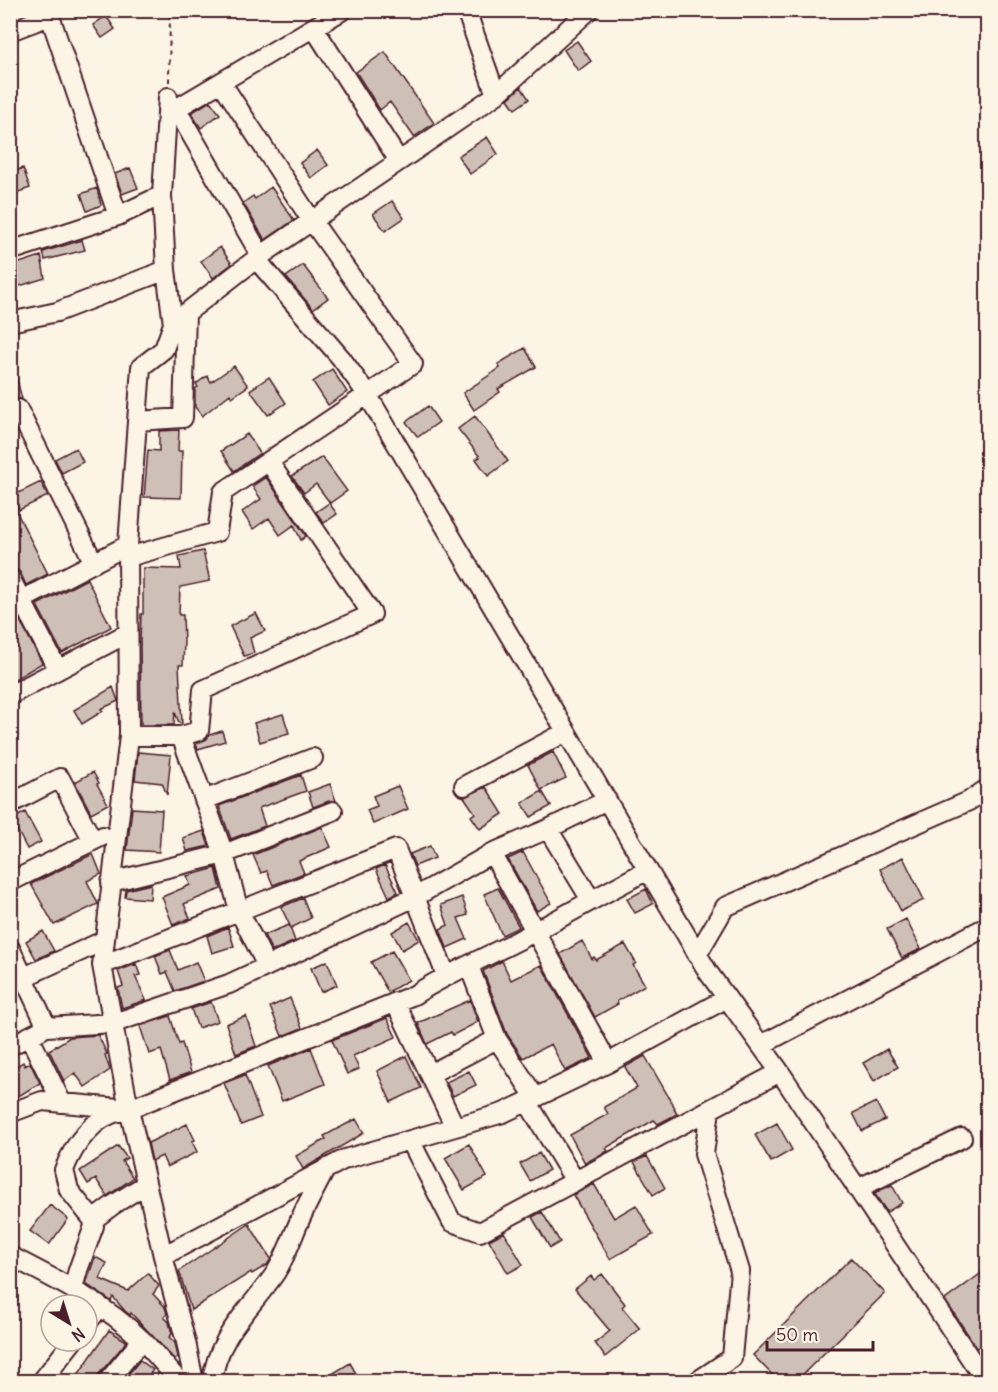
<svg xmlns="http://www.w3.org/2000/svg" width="998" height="1392" viewBox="0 0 998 1392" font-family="Delius,sans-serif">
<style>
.building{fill:#cfc0b7;stroke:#4a1f2b;stroke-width:1.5}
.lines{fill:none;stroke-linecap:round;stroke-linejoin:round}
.minor-casing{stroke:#4a1f2b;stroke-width:22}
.path{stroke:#4a1f2b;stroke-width:2;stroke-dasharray:4.5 4.5;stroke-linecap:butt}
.minor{stroke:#fcf5e5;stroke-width:18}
</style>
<rect width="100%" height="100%" fill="#fcf5e5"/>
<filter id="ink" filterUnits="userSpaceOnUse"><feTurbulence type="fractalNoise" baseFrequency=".0167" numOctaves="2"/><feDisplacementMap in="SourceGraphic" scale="12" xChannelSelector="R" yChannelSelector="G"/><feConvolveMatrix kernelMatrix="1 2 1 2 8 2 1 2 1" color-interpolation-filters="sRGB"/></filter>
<g filter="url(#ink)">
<path class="building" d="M 106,16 L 115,29 L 102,38 L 93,25 Z
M 577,41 L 591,61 L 578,71 L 564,50 Z
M 385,52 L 434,123 L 414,137 L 390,102 L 380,110 L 356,72 Z
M 521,87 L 529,99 L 515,109 L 508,99 Z
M 210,101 L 220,114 L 201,128 L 191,113 Z
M 487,137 L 498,154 L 470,174 L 458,156 Z
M 317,150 L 328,165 L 311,178 L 300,163 Z
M 23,168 L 30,188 L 10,195 L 10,173 Z
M 130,168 L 138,188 L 122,194 L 115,174 Z
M 271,187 L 294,220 L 265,240 L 243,203 L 253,196 L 255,199 Z
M 97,188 L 101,205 L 87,211 L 81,194 Z
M 392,201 L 404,218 L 385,231 L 373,214 Z
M 82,240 L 85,250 L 45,260 L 43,252 Z
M 220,247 L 232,264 L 213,278 L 201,261 Z
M 41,256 L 45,278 L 10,289 L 10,266 Z
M 303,265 L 328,298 L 313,309 L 286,277 Z
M 525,348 L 536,367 L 498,389 L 500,392 L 474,410 L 463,393 L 500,368 L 498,364 Z
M 234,366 L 248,386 L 232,397 L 230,394 L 202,416 L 195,407 L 195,389 L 198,387 L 196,384 L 207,376 L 211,382 Z
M 10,368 L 14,368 L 22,399 L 10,400 Z
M 332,369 L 347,392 L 328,405 L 313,382 Z
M 269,377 L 286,403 L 268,415 L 250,390 Z
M 428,406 L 439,422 L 418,437 L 406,422 Z
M 475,416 L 508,461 L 488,476 L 476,459 L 480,457 L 458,429 Z
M 179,430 L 178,451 L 182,451 L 181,498 L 144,497 L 148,450 L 159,451 L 159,431 Z
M 247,434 L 260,453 L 234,471 L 221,451 Z
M 76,448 L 83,462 L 62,473 L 55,459 Z
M 322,457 L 347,491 L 330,503 L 316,484 L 304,493 L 292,476 Z
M 266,477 L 306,536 L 301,540 L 294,525 L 280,535 L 269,518 L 253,529 L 242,512 L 261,499 L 252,486 Z
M 41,482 L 48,496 L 19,510 L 12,496 Z
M 10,499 L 48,574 L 26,585 L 20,572 L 10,565 Z
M 329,503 L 337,514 L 324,523 L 316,512 Z
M 203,551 L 210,581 L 180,587 L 179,615 L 183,615 L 184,642 L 183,665 L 179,665 L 182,723 L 179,723 L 175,712 L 174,725 L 141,725 L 140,641 L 141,614 L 143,614 L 143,568 L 181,569 L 179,556 Z
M 87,579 L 111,627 L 62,653 L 37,605 Z
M 256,613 L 265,631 L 250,638 L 254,653 L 244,656 L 230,626 Z
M 17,615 L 42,663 L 10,682 L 10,617 Z
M 113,687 L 118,701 L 101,709 L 103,711 L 82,724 L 74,710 Z
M 283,714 L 289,733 L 260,742 L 254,723 Z
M 222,731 L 225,741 L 198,749 L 196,744 L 207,739 L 209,735 Z
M 138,752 L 171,755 L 167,795 L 162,783 L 135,780 Z
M 553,752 L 566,778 L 541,790 L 528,765 Z
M 93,772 L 99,783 L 97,784 L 108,804 L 91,813 L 75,782 Z
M 301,775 L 306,791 L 259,808 L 265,826 L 231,839 L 219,806 Z
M 330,784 L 336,801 L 329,801 L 313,807 L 308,792 Z
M 398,786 L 408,809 L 373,824 L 367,810 L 377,806 L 373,796 Z
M 486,787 L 503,814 L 480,829 L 471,816 L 475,813 L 464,797 Z
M 542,791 L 551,806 L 531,817 L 522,803 Z
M 132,808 L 162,810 L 159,852 L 127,850 Z
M 25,812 L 41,842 L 27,849 L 12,820 Z
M 322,827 L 331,847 L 299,861 L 304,873 L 273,885 L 267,871 L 261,873 L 253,855 Z
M 204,831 L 209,846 L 187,851 L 183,838 Z
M 430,846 L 435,858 L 415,866 L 410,854 Z
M 523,852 L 551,903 L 537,911 L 508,859 Z
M 93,854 L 101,874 L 87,881 L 98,904 L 54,925 L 31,884 Z
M 903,857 L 924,900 L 901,911 L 880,869 Z
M 385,865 L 398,892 L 389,897 L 376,869 Z
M 216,868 L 221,889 L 184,904 L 190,918 L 173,925 L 162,897 L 190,885 L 187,876 Z
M 151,884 L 150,899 L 125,897 L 126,890 Z
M 498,888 L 519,927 L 502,935 L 484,894 Z
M 646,889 L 653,904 L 635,913 L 627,899 Z
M 462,897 L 468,915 L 458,918 L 467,939 L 447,948 L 440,929 L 448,925 L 441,905 Z
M 303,898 L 311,918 L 291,928 L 281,907 Z
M 906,919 L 921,949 L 902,958 L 887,929 Z
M 409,922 L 419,940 L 402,950 L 392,932 Z
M 289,925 L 295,941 L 272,951 L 264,935 Z
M 228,927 L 234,946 L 212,953 L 207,936 Z
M 43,931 L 54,951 L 36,959 L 26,941 Z
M 582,941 L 592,959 L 594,957 L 596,960 L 625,944 L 636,963 L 633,965 L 645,985 L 617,1001 L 618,1004 L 595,1017 L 560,954 Z
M 170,950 L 178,970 L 196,962 L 204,981 L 175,991 L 167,972 L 162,974 L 155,956 Z
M 392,951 L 409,980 L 388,992 L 371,962 Z
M 327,961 L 337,985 L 321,992 L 311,968 Z
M 502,961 L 511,980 L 541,965 L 592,1058 L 565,1071 L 551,1044 L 523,1058 L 507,1034 L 483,971 Z
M 136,964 L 140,975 L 135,976 L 146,1000 L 122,1008 L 118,988 L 123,986 L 118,971 Z
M 290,998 L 302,1028 L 282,1036 L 270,1007 Z
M 470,1000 L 478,1022 L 453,1035 L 451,1032 L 427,1044 L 418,1023 Z
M 211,1002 L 218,1021 L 198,1028 L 191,1009 Z
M 170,1016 L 179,1044 L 182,1043 L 191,1072 L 170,1080 L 161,1050 L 149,1054 L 140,1026 Z
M 246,1016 L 256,1046 L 236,1054 L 226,1024 Z
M 387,1018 L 396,1037 L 353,1056 L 359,1069 L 347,1074 L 332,1040 Z
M 98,1035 L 107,1054 L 105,1055 L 110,1070 L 85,1087 L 75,1073 L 64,1081 L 49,1050 L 70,1037 Z
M 311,1048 L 325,1084 L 282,1101 L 268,1066 Z
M 887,1049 L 898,1067 L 874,1081 L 863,1063 Z
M 406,1056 L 421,1088 L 391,1102 L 377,1071 Z
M 645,1056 L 675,1108 L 674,1109 L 677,1114 L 658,1124 L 654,1120 L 606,1148 L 608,1151 L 585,1163 L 570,1135 L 608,1114 L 604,1107 L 637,1088 L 625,1067 Z
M 23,1062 L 25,1066 L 30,1063 L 40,1083 L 17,1097 L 10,1086 L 10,1070 Z
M 469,1071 L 476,1085 L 453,1096 L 446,1082 Z
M 245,1075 L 261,1117 L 241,1125 L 224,1083 Z
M 876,1102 L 885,1120 L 862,1131 L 853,1113 Z
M 356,1119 L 364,1133 L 303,1169 L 296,1156 L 326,1139 L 324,1136 Z
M 777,1123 L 792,1150 L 771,1162 L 755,1135 Z
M 187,1124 L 195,1140 L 192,1141 L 197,1152 L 167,1167 L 162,1156 L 152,1161 L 148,1143 Z
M 469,1144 L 487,1177 L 464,1190 L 445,1158 Z
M 118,1146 L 127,1158 L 122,1161 L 133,1178 L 107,1196 L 96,1179 L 88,1184 L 80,1171 Z
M 539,1153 L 549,1170 L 530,1181 L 520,1164 Z
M 647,1156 L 665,1188 L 653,1195 L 634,1162 Z
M 594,1184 L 614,1218 L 636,1205 L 653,1235 L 610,1259 L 573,1195 Z
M 892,1185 L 902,1203 L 887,1212 L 874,1193 Z
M 50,1205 L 68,1219 L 49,1245 L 30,1231 Z
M 542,1212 L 560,1242 L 550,1248 L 532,1217 Z
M 249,1224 L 271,1259 L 267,1265 L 252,1274 L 251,1272 L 191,1310 L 179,1271 Z
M 504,1232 L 523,1265 L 508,1273 L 489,1240 Z
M 95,1257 L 107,1263 L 100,1279 L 128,1291 L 148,1273 L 159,1286 L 153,1294 L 165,1307 L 167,1314 L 164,1317 L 169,1322 L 172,1334 L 169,1337 L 175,1343 L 178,1357 L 175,1360 L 131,1313 L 130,1315 L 125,1311 L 113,1297 L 111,1301 L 86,1284 Z
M 851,1258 L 885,1293 L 795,1382 L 779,1382 L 753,1355 Z
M 987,1269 L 987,1341 L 977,1348 L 945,1300 Z
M 602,1274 L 625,1304 L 622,1307 L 640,1329 L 605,1357 L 595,1343 L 610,1331 L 575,1289 L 591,1276 L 594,1280 Z
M 109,1330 L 126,1341 L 123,1346 L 98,1375 L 96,1382 L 73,1382 Z
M 140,1360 L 153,1370 L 144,1382 L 122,1382 Z
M 350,1363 L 361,1382 L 319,1382 Z"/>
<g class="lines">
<defs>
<path id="minor" d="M 466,10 L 496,95
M 314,28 L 399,161
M 10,31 L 50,16 L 118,216
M 168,97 L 162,195 L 166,270 L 173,324
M 177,110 L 261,256
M 167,114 L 343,10
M 10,251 L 118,216 L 162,195
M 256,259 L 341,358 L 367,394 L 708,972 L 780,1072 L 986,1382
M 10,322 L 57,312 L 166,270
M 10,412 L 18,409 L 94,563
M 137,421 L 183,418 L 186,313
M 128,557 L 217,532 L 223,492 L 413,364 L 312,221 L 221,82
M 10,578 L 58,670
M 10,606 L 128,545
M 10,695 L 128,633
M 129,736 L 181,736 L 224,854 L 239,911 L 267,966
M 181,736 L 199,731 L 203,690 L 372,614 L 269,462
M 464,786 L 566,732
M 204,800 L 313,758
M 10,804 L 60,778 L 93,841
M 548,829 L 591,900
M 492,853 L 608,1063
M 10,882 L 103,836
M 111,882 L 224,854 L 333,811
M 10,948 L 47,1027 L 114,1023 L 229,984 L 415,897 L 492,853 L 548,829 L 607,800
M 697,955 L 725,907 L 969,801 L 988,788
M 102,965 L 396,849 L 446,975
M 469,966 L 497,1039 L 535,1097
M 24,977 L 103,941
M 395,1002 L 455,1127
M 29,1036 L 62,1103
M 761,1045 L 988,926
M 10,1046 L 41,1030
M 430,1074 L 497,1039
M 527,1101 L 575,1181
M 10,1113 L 42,1101 L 129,1109 L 414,995 C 447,974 482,959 517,941 C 561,918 604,893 648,870
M 410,1140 L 452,1222 L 480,1232 L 780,1072
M 857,1189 L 962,1138
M 93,1220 L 113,1205 L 146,1184
M 10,1256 C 57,1280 105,1304 142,1340 C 155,1353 167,1368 180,1382
M 163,1256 L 345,1159 L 503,1113 L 608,1063 L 727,998
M 73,1289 L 78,1270 L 94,1226 L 93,1220 L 69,1190 L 64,1170 C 74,1144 94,1116 122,1111
M 87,1323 L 100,1307
M 41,1382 L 73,1341
M 107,1382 L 142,1340
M 194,1382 L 186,1342 L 163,1256 L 129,1109 L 102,965 L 129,736 L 128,545 L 141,367 L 164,349 L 173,324 L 186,313 L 256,259 L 496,95 L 589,10
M 212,1382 C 217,1335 252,1308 276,1272 C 286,1256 292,1238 299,1222 C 307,1203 317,1186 326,1168
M 696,1382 L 732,1358 L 740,1271 L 704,1154 L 710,1110"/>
</defs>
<use href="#minor" class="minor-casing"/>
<path class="path" d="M 169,82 L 170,10"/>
<use href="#minor" class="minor"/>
</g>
</g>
<rect width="998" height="1392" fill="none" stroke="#fcf5e5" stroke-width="36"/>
<rect x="18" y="18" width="962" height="1356" fill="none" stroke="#4a1f2b" stroke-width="2" filter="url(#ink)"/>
<g transform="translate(69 1323) rotate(142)"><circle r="28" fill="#fcf5e5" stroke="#b59f9b" stroke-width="1.5"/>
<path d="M0-4.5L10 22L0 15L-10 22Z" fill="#4a1f2b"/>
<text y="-9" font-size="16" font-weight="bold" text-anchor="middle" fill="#4a1f2b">N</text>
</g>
<path d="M767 1341v9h106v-9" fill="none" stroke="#4a1f2b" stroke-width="3"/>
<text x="776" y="1341" font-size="18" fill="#4a1f2b" stroke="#fcf5e5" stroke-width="4.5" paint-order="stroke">50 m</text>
</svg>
